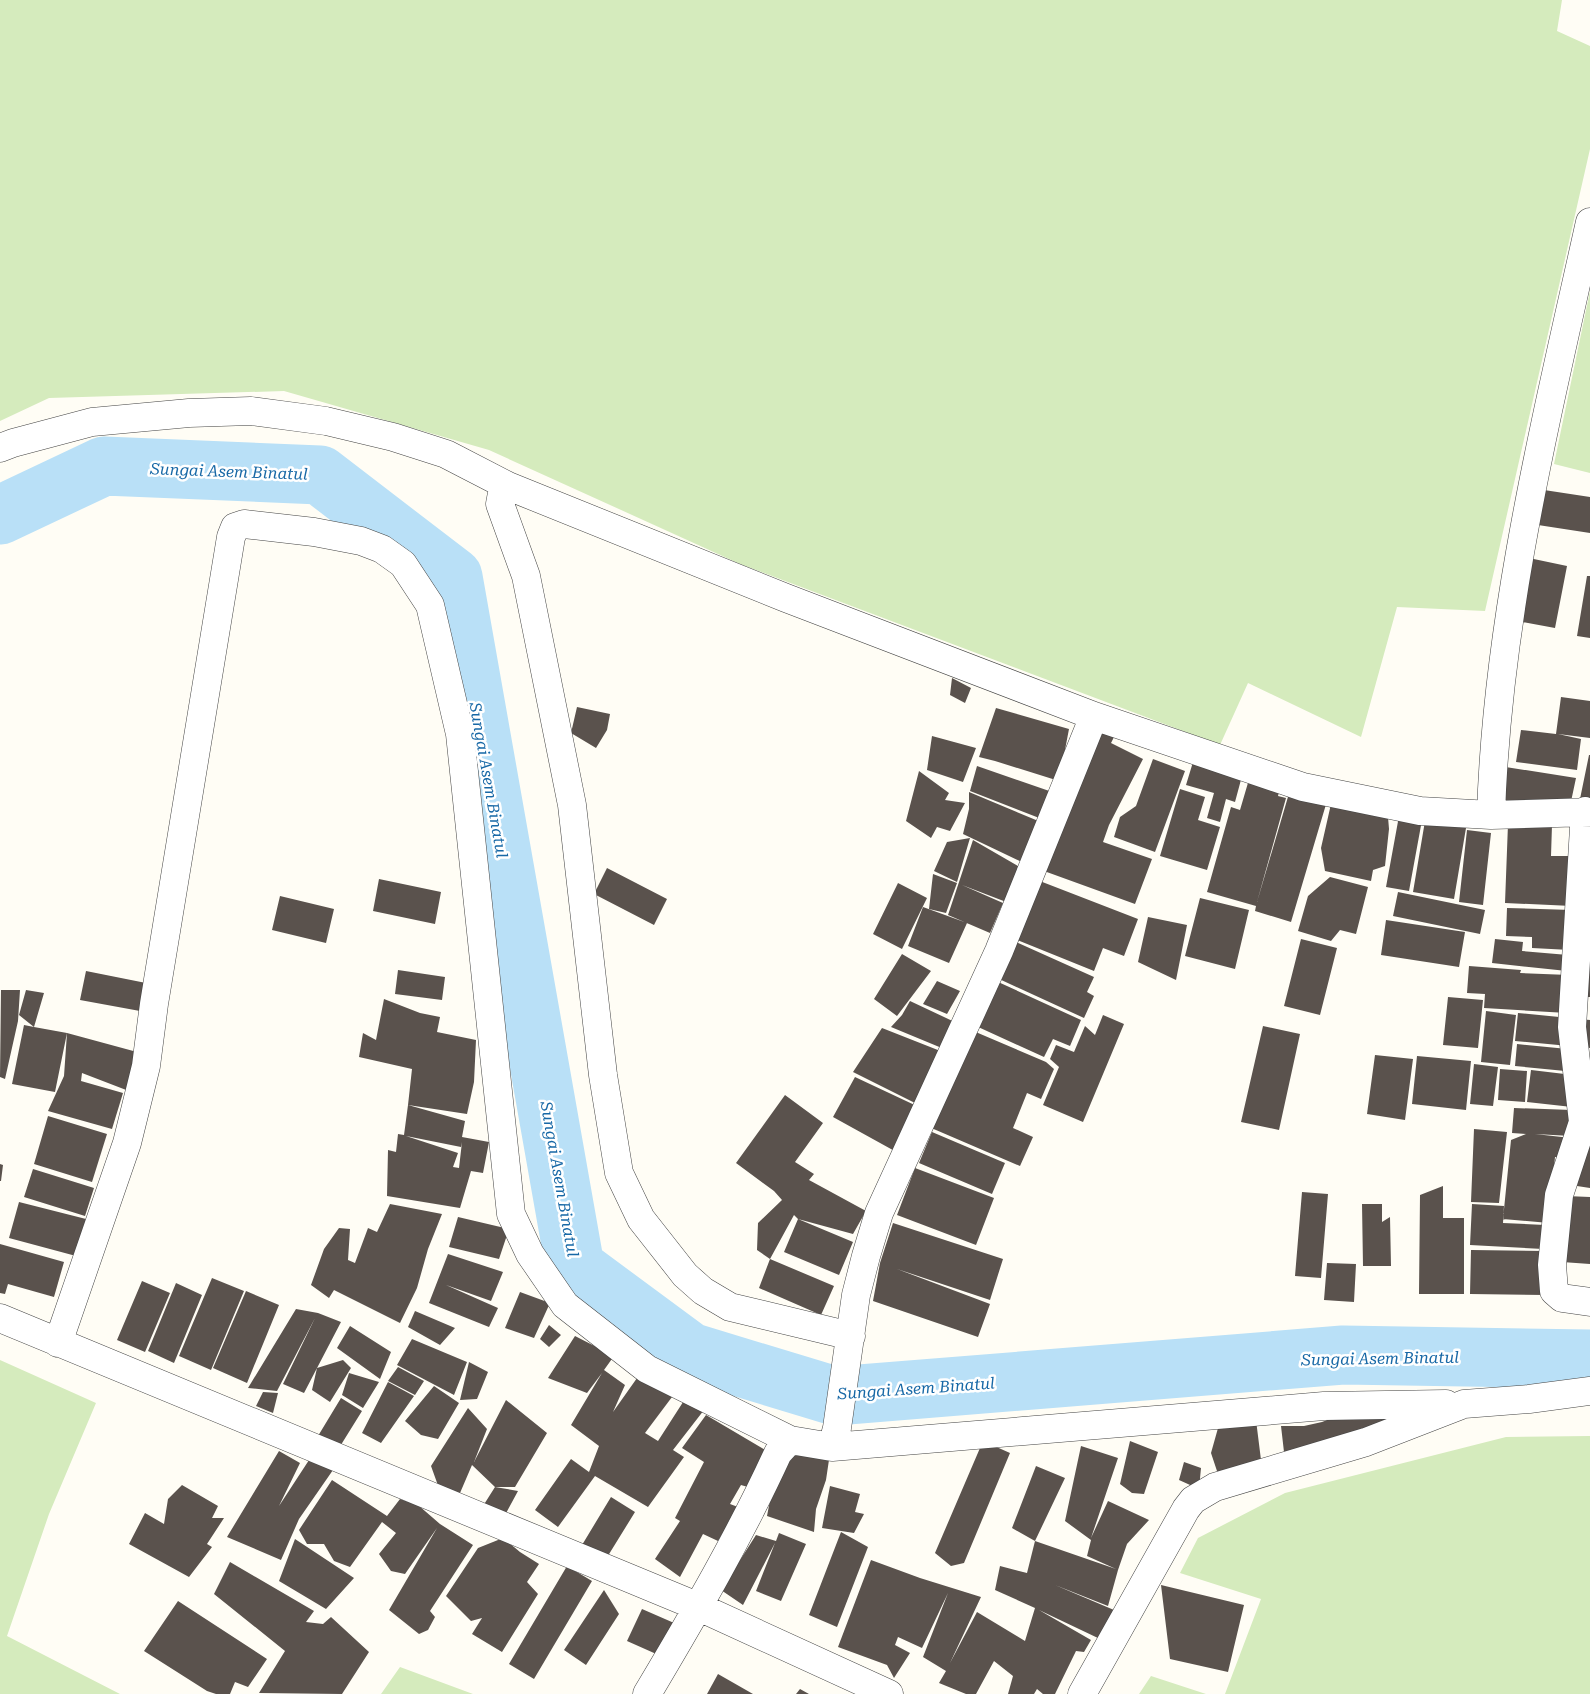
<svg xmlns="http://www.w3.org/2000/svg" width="1590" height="1694" viewBox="0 0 1590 1694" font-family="'Roboto Serif',serif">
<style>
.green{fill:#d5ebbd}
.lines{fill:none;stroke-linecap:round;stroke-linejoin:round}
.river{stroke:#b9e0f7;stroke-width:59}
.building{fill:#5a524d;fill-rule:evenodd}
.minor-casing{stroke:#444;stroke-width:29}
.minor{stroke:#fff;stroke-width:28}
.labels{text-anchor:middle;stroke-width:5;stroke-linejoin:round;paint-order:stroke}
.water-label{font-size:16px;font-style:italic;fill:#1768a6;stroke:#fff}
</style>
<rect width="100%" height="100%" fill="#fffdf5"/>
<path class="green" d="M 0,0 L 1562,0 L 1557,31 L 1590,46 L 1590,149 L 1485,611 L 1397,607 L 1361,737 L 1248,683 L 1220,745 L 740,564 L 489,450 L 284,391 L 49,398 L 0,421 Z
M 1590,291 L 1590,473 L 1554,464 Z
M 0,1360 L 96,1403 L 49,1514 L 7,1636 L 120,1694 L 0,1694 Z
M 1590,1436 L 1590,1694 L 1225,1694 L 1261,1599 L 1180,1573 L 1198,1538 L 1285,1493 L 1506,1437 Z
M 400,1667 L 473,1694 L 381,1694 Z
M 1151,1676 L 1206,1694 L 1139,1694 Z"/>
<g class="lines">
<path class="river" d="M 0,515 L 104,466 L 320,475 L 453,577 L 575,1267 L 690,1352 L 835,1396 L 1343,1355 L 1590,1359"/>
</g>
<path class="building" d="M 1544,490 L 1590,497 L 1590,533 L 1538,525 Z
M 1529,558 L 1567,566 L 1555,628 L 1517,621 Z
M 1587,576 L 1590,576 L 1590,638 L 1577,636 Z
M 952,678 L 971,688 L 965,703 L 950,695 Z
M 1561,697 L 1590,701 L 1590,738 L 1558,734 L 1581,739 L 1577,770 L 1516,762 L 1521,730 L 1556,734 Z
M 577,707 L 610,714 L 607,730 L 596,748 L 571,733 Z
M 996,708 L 1069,729 L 1059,781 L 995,761 L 979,757 Z
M 1097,724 L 1114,737 L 1111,743 L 1143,759 L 1109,825 L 1103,842 L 1152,859 L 1135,904 L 1044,871 Z
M 932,736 L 976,748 L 963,782 L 927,770 Z
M 1589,755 L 1590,755 L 1590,801 L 1580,799 Z
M 1153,759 L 1185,771 L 1155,852 L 1114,837 L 1120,817 L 1136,806 Z
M 1193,762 L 1242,776 L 1235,802 L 1226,799 L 1220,822 L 1207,818 L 1214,793 L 1186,785 Z
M 1493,765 L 1576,778 L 1569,811 L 1487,799 Z
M 977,766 L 1058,794 L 1047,821 L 970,791 Z
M 919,771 L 949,793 L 945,800 L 965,803 L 950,831 L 937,827 L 931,838 L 906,821 Z
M 1250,776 L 1281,785 L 1278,796 L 1286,798 L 1257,902 L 1290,790 L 1327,801 L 1291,922 L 1255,911 L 1256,906 L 1207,892 L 1231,807 L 1240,810 Z
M 1180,789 L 1205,797 L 1198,820 L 1220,827 L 1207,870 L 1160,856 Z
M 969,792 L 1048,825 L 1024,863 L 963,834 L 969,809 Z
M 1331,804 L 1388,817 L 1389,829 L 1385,866 L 1373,870 L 1371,881 L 1325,871 L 1321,848 Z
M 1399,816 L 1422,820 L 1409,891 L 1386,887 Z
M 1425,821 L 1466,828 L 1454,899 L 1413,892 Z
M 1508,824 L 1552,825 L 1551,856 L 1573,856 L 1572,906 L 1505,903 Z
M 1467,830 L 1491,833 L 1483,905 L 1459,902 Z
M 970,838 L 957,882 L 934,871 L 947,842 Z
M 973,840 L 1023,869 L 1014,905 L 962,885 L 1003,903 L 990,933 L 948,915 Z
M 607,868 L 667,899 L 654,925 L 594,894 Z
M 933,874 L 957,883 L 946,913 L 929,909 Z
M 1330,877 L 1368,887 L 1356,934 L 1340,930 L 1331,941 L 1298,931 L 1308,896 Z
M 1032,878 L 1138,919 L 1124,956 L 1103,948 L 1094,971 L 1010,937 Z
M 379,879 L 441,892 L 435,924 L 373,911 Z
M 898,883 L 927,898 L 902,949 L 873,934 Z
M 1398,892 L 1485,910 L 1480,934 L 1393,916 Z
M 280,896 L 334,909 L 326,943 L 272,930 Z
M 1200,898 L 1249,910 L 1235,969 L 1185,956 Z
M 923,907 L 967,923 L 949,963 L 908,946 Z
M 1507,908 L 1572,910 L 1570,950 L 1532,948 L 1532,937 L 1506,936 Z
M 1148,917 L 1187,925 L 1176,980 L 1138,962 Z
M 1386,920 L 1465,932 L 1459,967 L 1381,955 Z
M 1301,939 L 1337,948 L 1320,1015 L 1284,1006 Z
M 1495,939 L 1523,942 L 1522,951 L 1568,955 L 1567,971 L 1492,963 Z
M 1014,941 L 1094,977 L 1087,992 L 1094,996 L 1084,1018 L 997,978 Z
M 902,954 L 931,971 L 897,1016 L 874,999 Z
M 1469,966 L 1521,970 L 1520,973 L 1569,975 L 1567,1013 L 1484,1008 L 1485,994 L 1467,993 Z
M 1580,967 L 1590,968 L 1590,997 L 1580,997 Z
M 398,970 L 445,977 L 442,1000 L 395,994 Z
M 86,971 L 146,983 L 140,1011 L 80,1000 Z
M 937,981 L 960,991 L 947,1014 L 923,1004 Z
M 996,981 L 1081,1020 L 1070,1046 L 1053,1039 L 1044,1057 L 976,1026 Z
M 1,990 L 20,990 L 18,1021 L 5,1079 L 0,1077 Z
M 26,990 L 44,993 L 34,1027 L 67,1033 L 137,1052 L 134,1093 L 82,1073 L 81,1081 L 123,1093 L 112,1129 L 48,1111 L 64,1076 L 67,1033 L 55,1092 L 12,1084 L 24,1025 L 34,1027 L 19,1015 Z
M 1448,997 L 1483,1000 L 1478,1048 L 1443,1045 Z
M 384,999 L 420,1013 L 440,1017 L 437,1032 L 476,1040 L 474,1082 L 467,1114 L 408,1105 L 412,1069 L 359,1057 L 363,1033 L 376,1040 Z
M 910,1001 L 961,1025 L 949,1051 L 891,1027 L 902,1015 Z
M 1486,1011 L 1516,1015 L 1510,1065 L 1481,1062 Z
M 1518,1013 L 1590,1020 L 1590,1048 L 1515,1041 Z
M 1103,1015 L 1124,1024 L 1083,1122 L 1043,1105 L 1059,1067 L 1050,1059 L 1056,1045 L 1074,1052 L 1085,1026 L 1095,1035 Z
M 1263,1026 L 1300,1034 L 1279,1130 L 1241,1122 Z
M 882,1028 L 948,1054 L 923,1107 L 853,1072 Z
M 971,1030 L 1046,1062 L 1054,1069 L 1041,1099 L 1027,1093 L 1013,1128 L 1033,1137 L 1020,1166 L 929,1127 Z
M 1517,1044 L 1588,1051 L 1586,1073 L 1515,1066 Z
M 1375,1055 L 1413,1059 L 1405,1120 L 1367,1114 Z
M 1417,1056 L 1471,1061 L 1466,1110 L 1412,1104 Z
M 1474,1064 L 1498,1067 L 1493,1106 L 1470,1104 Z
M 1500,1069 L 1527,1071 L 1525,1102 L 1498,1100 Z
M 1531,1070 L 1590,1077 L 1590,1109 L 1527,1102 Z
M 855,1077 L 921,1108 L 900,1154 L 833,1117 Z
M 785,1095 L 823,1123 L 795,1162 L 814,1174 L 809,1180 L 866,1211 L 853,1234 L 798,1219 L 794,1215 L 770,1259 L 834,1286 L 821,1315 L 759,1288 L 770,1259 L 757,1250 L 758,1223 L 782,1200 L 774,1191 L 736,1163 Z
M 408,1105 L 465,1121 L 462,1137 L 489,1142 L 483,1173 L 471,1171 L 460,1208 L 387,1196 L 388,1150 L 396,1152 L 398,1134 L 404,1135 ZM 406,1136 L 461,1147 L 462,1142 L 459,1168 L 453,1167 L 458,1153 Z
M 1514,1108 L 1572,1110 L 1571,1136 L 1535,1134 L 1571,1138 L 1569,1158 L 1555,1157 L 1549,1223 L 1503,1219 L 1511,1140 L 1526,1134 L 1512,1133 Z
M 48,1116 L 107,1134 L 92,1182 L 34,1164 Z
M 1585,1127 L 1590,1128 L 1590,1188 L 1577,1186 Z
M 1474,1129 L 1507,1132 L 1499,1203 L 1471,1202 Z
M 932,1132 L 1005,1163 L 992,1194 L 919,1163 Z
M 0,1164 L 3,1165 L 1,1181 L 0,1181 Z
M 915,1168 L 994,1198 L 976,1245 L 897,1215 Z
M 33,1169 L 94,1188 L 85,1216 L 24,1197 Z
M 1443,1186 L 1443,1218 L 1464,1218 L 1464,1294 L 1419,1294 L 1420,1195 Z
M 1302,1192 L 1328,1194 L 1321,1278 L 1295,1276 Z
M 1566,1196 L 1590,1197 L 1590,1264 L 1562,1262 Z
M 19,1202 L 86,1219 L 76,1256 L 9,1238 Z
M 390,1204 L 442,1214 L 428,1249 L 417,1288 L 400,1323 L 334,1290 L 329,1298 L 311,1285 L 324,1249 L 339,1228 L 350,1229 L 348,1260 L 355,1263 L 368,1228 L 377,1232 Z
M 1362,1204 L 1382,1204 L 1382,1222 L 1390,1217 L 1391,1266 L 1363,1266 Z
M 1472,1204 L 1504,1206 L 1503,1223 L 1545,1225 L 1543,1249 L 1470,1245 Z
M 458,1217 L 509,1229 L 499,1259 L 449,1247 Z
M 798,1219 L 853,1242 L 839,1275 L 784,1252 Z
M 893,1223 L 1003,1259 L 990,1300 L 897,1269 L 990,1304 L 978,1337 L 873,1301 L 880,1263 Z
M 0,1244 L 64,1262 L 54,1297 L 8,1284 L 5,1294 L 0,1293 Z
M 1471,1250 L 1545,1251 L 1545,1295 L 1470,1294 Z
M 448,1254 L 503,1272 L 491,1301 L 446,1285 L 498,1308 L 489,1327 L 429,1303 Z
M 1327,1263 L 1356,1264 L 1354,1302 L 1324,1300 Z
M 212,1278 L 244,1291 L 211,1370 L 179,1356 Z
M 142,1281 L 170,1293 L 145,1352 L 117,1340 Z
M 176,1283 L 202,1295 L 174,1363 L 148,1351 Z
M 246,1291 L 279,1305 L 247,1383 L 213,1368 Z
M 520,1292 L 550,1303 L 534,1338 L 505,1328 Z
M 296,1309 L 318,1313 L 341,1322 L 304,1393 L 283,1384 L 315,1318 L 277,1391 L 248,1388 Z
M 415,1311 L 455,1328 L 440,1345 L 408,1327 Z
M 549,1325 L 561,1335 L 549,1347 L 540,1339 Z
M 350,1326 L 391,1352 L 380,1379 L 337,1348 Z
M 575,1336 L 614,1356 L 604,1370 L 625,1385 L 613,1412 L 642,1371 L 675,1393 L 645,1433 L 658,1441 L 685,1399 L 704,1410 L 673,1450 L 684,1457 L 648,1507 L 595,1476 L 558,1527 L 535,1510 L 571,1459 L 589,1472 L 599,1446 L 571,1425 L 602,1373 L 587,1393 L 548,1378 Z
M 412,1339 L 467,1362 L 454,1395 L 397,1365 Z
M 343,1360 L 351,1368 L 330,1402 L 312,1390 L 317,1368 Z
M 469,1362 L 488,1372 L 477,1399 L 460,1400 Z
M 398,1367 L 424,1381 L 415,1395 L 388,1381 Z
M 349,1373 L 379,1382 L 363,1408 L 342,1395 Z
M 388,1382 L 414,1396 L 381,1443 L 362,1433 Z
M 434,1386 L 459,1403 L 438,1439 L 421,1435 L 405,1421 Z
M 263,1392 L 278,1393 L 273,1413 L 256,1406 Z
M 341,1398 L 362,1411 L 339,1448 L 318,1436 Z
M 506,1400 L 547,1433 L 515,1487 L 495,1487 L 472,1465 L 460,1493 L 440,1491 L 431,1466 L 468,1408 L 487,1429 L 474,1462 Z
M 1350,1411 L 1402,1413 L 1325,1446 L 1284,1452 L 1281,1426 L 1304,1426 L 1322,1422 Z
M 706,1415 L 772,1454 L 751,1488 L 741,1485 L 730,1504 L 738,1507 L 718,1541 L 703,1534 L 680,1577 L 655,1559 L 680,1521 L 675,1518 L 704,1462 L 682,1448 Z
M 1256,1420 L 1262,1468 L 1219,1477 L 1211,1453 L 1220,1421 Z
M 983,1441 L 1010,1453 L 964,1563 L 951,1566 L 935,1553 Z
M 1130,1441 L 1158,1452 L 1144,1494 L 1132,1493 L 1120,1484 Z
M 1081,1446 L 1118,1458 L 1091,1538 L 1108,1501 L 1149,1520 L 1127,1544 L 1118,1570 L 1108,1606 L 1055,1585 L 1114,1610 L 1100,1639 L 1039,1610 L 1091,1640 L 1084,1652 L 1076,1651 L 1055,1694 L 1043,1694 L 1037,1689 L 1034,1694 L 1008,1694 L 1013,1676 L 994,1661 L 976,1694 L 966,1694 L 939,1683 L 946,1671 L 923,1657 L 948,1593 L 922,1648 L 898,1637 L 895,1645 L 910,1653 L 894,1678 L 887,1665 L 838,1647 L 871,1560 L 920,1578 L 981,1597 L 950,1663 L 977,1612 L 1025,1641 L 1035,1608 L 995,1590 L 1000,1566 L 1027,1573 L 1035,1541 L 1116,1569 L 1087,1556 L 1091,1540 L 1065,1521 Z
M 791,1448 L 830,1453 L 826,1480 L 816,1509 L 814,1532 L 767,1516 L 772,1490 Z
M 279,1451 L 300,1463 L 279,1506 L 311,1457 L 333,1470 L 299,1519 L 281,1560 L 227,1537 Z
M 1184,1462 L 1201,1468 L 1199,1489 L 1179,1480 Z
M 1036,1466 L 1065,1478 L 1035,1541 L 1012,1528 Z
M 332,1480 L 387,1516 L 400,1499 L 418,1505 L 440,1524 L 473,1545 L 430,1611 L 435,1617 L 428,1630 L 419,1634 L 389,1610 L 437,1528 L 405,1574 L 391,1571 L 379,1554 L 396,1533 L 382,1522 L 350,1567 L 334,1561 L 324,1544 L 307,1544 L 299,1530 Z
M 182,1485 L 218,1506 L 212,1518 L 224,1518 L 207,1544 L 212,1547 L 189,1577 L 129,1544 L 145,1513 L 164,1524 L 168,1499 Z
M 830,1486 L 860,1494 L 855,1512 L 864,1514 L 854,1533 L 822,1528 Z
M 495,1487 L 518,1491 L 504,1517 L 483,1506 Z
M 611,1497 L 635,1512 L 606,1559 L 582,1545 Z
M 841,1532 L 868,1547 L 837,1627 L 809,1615 Z
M 779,1533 L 806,1544 L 781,1601 L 756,1591 L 775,1543 L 743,1605 L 721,1590 L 756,1535 L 776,1541 Z
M 503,1538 L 520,1552 L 539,1564 L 527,1582 L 538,1594 L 502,1652 L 472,1634 L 482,1618 L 471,1621 L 446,1596 L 478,1548 Z
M 295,1539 L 354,1578 L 326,1609 L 279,1581 Z
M 230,1562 L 314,1611 L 306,1622 L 323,1624 L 331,1617 L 369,1652 L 342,1694 L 259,1693 L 285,1651 L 214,1594 Z
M 567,1566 L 592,1581 L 534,1679 L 509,1664 Z
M 1161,1585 L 1244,1605 L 1228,1672 L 1170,1659 Z
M 604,1590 L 619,1614 L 586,1665 L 564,1650 Z
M 178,1601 L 267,1659 L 248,1687 L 235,1682 L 230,1694 L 216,1694 L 207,1691 L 144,1651 Z
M 642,1609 L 681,1626 L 663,1657 L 627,1641 Z
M 718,1674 L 753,1694 L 707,1694 Z
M 800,1689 L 809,1694 L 796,1694 Z"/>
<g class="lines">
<defs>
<path id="minor" d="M 0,448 L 13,443 L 92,422 L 189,413 L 251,411 L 326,421 L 393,437 L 446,454 L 508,486
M 1585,811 L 1572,1027 L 1583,1122 L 1559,1195 L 1552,1265 L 1554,1291 L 1562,1298 L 1590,1302
M 1491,815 C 1497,615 1547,416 1590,222
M 0,1318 L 699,1607 L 889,1694
M 851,1336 L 730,1307 L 703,1291 L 685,1275 L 641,1219 L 619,1173 L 603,1075 L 572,805 L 526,576 L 500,504 L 502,493 L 508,486 L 786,598 L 1094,716 L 1303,787 L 1420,811 L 1491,815 L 1590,812
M 58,1343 L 127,1143 L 146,1066 L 154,1004 L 231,537 L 235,527 L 244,524 L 314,532 L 361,541 L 382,549 L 403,564 L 430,605 L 460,734 L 511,1214 L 530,1254 L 565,1305 L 647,1369 L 790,1440
M 832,1447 L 1324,1406 L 1446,1404
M 647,1694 C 694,1615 740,1536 778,1453 L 790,1440 L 832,1447 L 837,1428 L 856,1295 L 866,1256 L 879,1213 L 999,951 L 1094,716
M 1082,1694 L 1186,1509 L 1193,1500 L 1215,1487 L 1366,1442 L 1464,1404 L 1529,1399 L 1590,1391"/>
</defs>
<use href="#minor" class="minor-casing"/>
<use href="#minor" class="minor"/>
</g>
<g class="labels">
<g class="water-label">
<text transform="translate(229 471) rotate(2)" y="6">Sungai Asem Binatul</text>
<text transform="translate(489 780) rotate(80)" y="6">Sungai Asem Binatul</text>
<text transform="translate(560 1179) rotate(80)" y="6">Sungai Asem Binatul</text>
<text transform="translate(1380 1358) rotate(-1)" y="6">Sungai Asem Binatul</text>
<text transform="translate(916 1388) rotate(-4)" y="6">Sungai Asem Binatul</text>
</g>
</g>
</svg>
